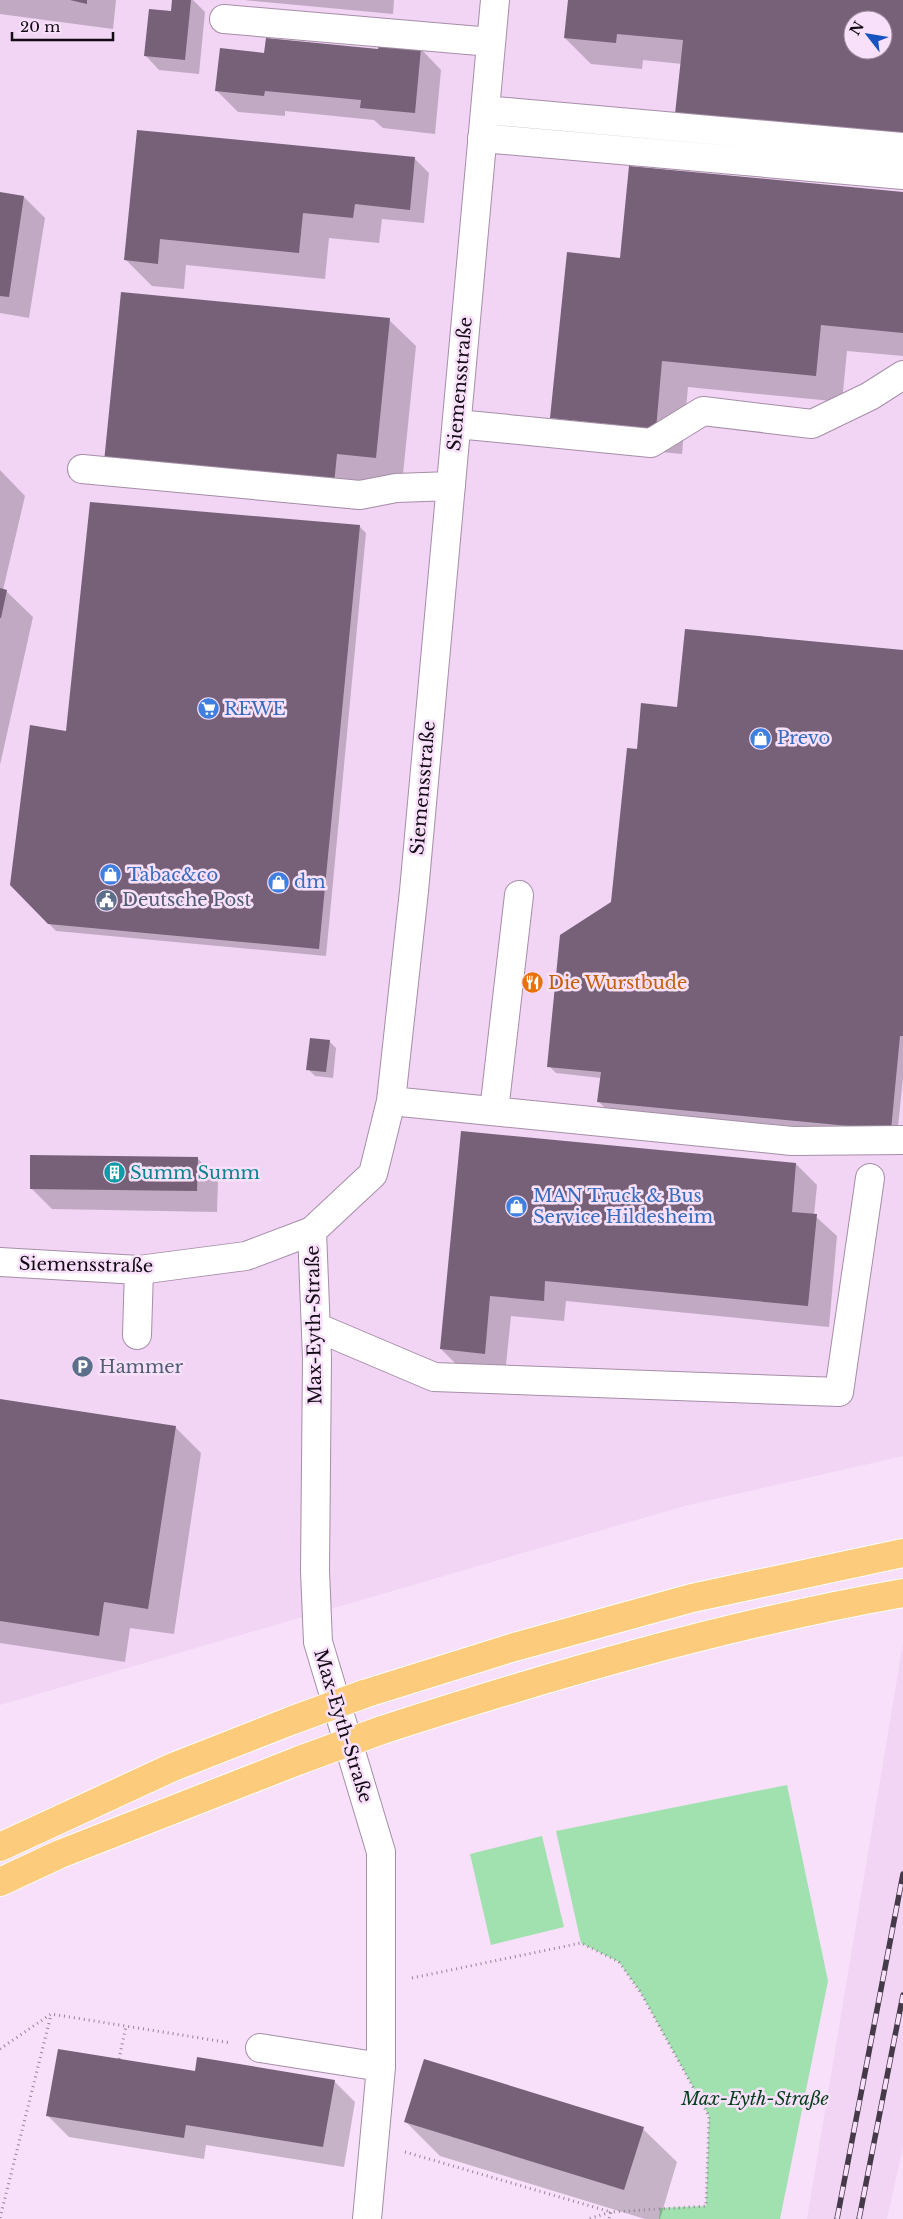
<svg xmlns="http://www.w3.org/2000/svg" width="903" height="2219" viewBox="0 0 903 2219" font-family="'Libre Baskerville',serif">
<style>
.built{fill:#f2d4f5;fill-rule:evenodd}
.green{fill:#a1e1af}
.shadow{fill:#0003;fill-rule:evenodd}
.building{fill:#766178;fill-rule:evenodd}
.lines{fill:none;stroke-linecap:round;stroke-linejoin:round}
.minor-casing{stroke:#a58ea7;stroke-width:30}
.highway-casing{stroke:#fff;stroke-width:30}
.path{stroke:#958497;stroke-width:3;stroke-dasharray:1 4;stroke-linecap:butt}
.minor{stroke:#fff;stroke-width:28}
.highway{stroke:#fdcb7c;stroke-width:28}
.rail-casing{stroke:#453a47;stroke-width:5.5}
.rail{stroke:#f8e0fa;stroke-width:4;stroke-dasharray:11;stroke-linecap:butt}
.highway-bridge-casing{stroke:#fff;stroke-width:30;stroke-linecap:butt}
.highway-bridge{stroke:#fdcb7c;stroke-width:28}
.labels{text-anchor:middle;stroke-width:5;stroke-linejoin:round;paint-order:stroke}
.street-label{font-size:18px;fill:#130b14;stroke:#f8e0fa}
.shop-label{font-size:18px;fill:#366cbe;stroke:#f8e0fa;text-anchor:start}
.service-label{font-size:18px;fill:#4e5e75;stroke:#f8e0fa;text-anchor:start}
.food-label{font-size:18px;fill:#c56008;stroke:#f8e0fa;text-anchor:start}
.culture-label{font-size:18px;fill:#0d838f;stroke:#f8e0fa;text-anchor:start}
.park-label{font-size:18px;font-style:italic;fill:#033f1b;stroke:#f8e0fa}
</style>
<rect width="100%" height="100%" fill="#f8e0fa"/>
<path class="built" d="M 0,0 L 903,0 L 903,1456 L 688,1505 L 0,1705 ZM 853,20 L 883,20 L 883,50 L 853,50 Z
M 903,1643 L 903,2147 L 887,2219 L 807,2219 Z"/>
<path class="green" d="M 787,1785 L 828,1981 L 780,2219 L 659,2219 L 660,2208 L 706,2206 L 709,2116 L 641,1993 L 619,1962 L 581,1943 L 556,1831 Z
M 542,1836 L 564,1927 L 491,1945 L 470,1854 Z"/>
<path class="shadow" d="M 0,0 L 116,0 L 113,29 L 0,14 Z
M 174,0 L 193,0 L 205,12 L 199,74 L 159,70 L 145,55 L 172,12 Z
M 244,0 L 394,0 L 393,14 Z
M 569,0 L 903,0 L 903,159 L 682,64 L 643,60 L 642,69 L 591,64 L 565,38 ZM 853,20 L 883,20 L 883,50 L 853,50 Z
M 421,49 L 441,70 L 435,134 L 383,128 L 374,120 L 285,111 L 285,116 L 238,112 L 217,91 L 379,50 Z
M 138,132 L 415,159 L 429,173 L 424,223 L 382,219 L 379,243 L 329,238 L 325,279 L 186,265 L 184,289 L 152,286 L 126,260 Z
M 0,194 L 24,197 L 45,218 L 29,318 L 0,313 Z
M 903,194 L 903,356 L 847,351 L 842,402 L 688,387 L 682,454 L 578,444 L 551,418 L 621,259 Z
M 389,320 L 416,346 L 402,484 L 363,480 L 360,510 L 132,488 L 106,461 Z
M 0,470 L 25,496 L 3,590 L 6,591 L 33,617 L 0,765 Z
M 359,526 L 366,533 L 326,956 L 56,931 L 12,885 L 68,732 Z
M 903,651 L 903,1078 L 897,1136 L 606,1109 L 599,1102 L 601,1078 L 556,1073 L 549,1066 L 612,903 L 638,750 L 678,708 Z
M 329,1041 L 336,1048 L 333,1078 L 315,1076 L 308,1069 Z
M 462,1132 L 796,1164 L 817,1185 L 814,1215 L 837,1236 L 829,1327 L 566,1301 L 564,1321 L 511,1316 L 505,1374 L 462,1370 L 441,1349 Z
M 197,1158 L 218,1179 L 217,1212 L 52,1209 L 31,1188 Z
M 0,1401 L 175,1427 L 201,1453 L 174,1634 L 130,1628 L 125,1662 L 0,1643 Z
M 196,2073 L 334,2081 L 355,2102 L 344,2167 L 206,2145 L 204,2159 L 69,2137 L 48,2116 Z
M 406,2122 L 643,2129 L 677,2162 L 660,2219 L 645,2219 L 440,2156 Z"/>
<path class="building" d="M 70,0 L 87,0 L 87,4 Z
M 172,0 L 191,0 L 185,60 L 144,56 L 149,9 L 171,11 Z
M 568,0 L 903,0 L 903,136 L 675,114 L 683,40 L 617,34 L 616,43 L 564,38 ZM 853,20 L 883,20 L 883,50 L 853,50 Z
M 266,38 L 378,49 L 379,44 L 421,48 L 415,113 L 360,108 L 361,100 L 265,91 L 264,96 L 215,91 L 220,48 L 264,53 Z
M 137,130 L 415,157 L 410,210 L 355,204 L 353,218 L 303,213 L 299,253 L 160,239 L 158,264 L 124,260 Z
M 629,166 L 903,192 L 903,333 L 821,325 L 816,376 L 662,361 L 656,429 L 550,418 L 567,252 L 620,258 Z
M 0,192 L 24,196 L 9,297 L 0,296 Z
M 121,292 L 390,318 L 376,458 L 337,454 L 334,484 L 104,462 Z
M 90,502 L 360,525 L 319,949 L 48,924 L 10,885 L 30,725 L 66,731 Z
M 0,588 L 7,590 L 1,618 L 0,618 Z
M 685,629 L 903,650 L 903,1036 L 900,1036 L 891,1130 L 597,1102 L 601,1072 L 547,1067 L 560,935 L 611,902 L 627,748 L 637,749 L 641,703 L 677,707 Z
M 310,1038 L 330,1040 L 326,1072 L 306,1070 Z
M 461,1131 L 796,1163 L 792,1212 L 817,1214 L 808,1306 L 545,1281 L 544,1301 L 490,1296 L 485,1354 L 440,1349 Z
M 30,1155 L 198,1157 L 197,1191 L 30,1189 Z
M 0,1399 L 176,1426 L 148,1609 L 104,1602 L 99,1636 L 0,1621 Z
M 58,2049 L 195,2071 L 197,2057 L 335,2080 L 323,2147 L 186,2125 L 184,2138 L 46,2116 Z
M 424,2059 L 644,2127 L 624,2190 L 404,2122 Z"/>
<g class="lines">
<defs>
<path id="minor" d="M 224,19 L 491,42
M 485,110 L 903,147
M 482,138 L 903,175
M 457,424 L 651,443 L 703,411 L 812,424 L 870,396 L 903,375
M 82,469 L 360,495 L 396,488 L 451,486
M 391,1101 L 792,1141 L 903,1140
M 494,1111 L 519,895
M 312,1231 L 317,1358 L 315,1571 L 318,1642 L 381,1852 L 381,2067 L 367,2219
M 0,1262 L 139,1270 L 246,1256 L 312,1231 L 373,1174 L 391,1101 L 414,891 L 495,0
M 316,1327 L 434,1377 L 839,1392 L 870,1178
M 137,1335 L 139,1270
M 260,2048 L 381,2067"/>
<path id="highway" d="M 364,1694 L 511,1648 L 692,1598 L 903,1553
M 382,1730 C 552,1675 727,1624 903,1593
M 0,1847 L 173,1767 L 293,1720
M 0,1882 L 60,1854 L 300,1760"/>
</defs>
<use href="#minor" class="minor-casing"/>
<use href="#highway" class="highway-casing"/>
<path class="path" d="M 412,1978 L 581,1943 L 619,1962 L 641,1993 L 709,2116 L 706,2206 L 611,2212 L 588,2219
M 0,2049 L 51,2014 L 231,2043
M 119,2059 L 126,2026
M 405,2152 L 611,2212 L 609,2219
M 0,2218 L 51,2015"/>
<use href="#minor" class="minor"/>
<use href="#highway" class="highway"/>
<defs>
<path id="rail" d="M 837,2219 L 903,1874
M 859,2219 L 903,1995"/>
</defs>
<use href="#rail" class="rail-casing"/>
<use href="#rail" class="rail"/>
<defs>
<path id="highway-bridge" d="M 293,1720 L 364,1694
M 300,1760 L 382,1730"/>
</defs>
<use href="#highway-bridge" class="highway-bridge-casing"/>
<use href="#highway-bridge" class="highway-bridge"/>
</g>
<defs>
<symbol id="supermarket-disc" viewBox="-11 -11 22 22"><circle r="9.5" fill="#3f7fe0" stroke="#f8e0fa"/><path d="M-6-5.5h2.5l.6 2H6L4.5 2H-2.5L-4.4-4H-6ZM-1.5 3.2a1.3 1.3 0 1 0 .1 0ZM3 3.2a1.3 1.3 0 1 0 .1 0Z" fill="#fff"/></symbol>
<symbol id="shop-disc" viewBox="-11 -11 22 22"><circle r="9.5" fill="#3f7fe0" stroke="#f8e0fa"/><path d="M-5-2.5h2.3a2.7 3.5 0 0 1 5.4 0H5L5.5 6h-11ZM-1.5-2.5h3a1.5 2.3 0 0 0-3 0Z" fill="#fff"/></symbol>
<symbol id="civic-disc" viewBox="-11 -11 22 22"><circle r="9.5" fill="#5c6f8a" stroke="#f8e0fa"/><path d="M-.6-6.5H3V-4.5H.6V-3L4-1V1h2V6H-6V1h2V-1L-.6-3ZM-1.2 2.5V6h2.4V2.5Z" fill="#fff"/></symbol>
<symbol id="restaurant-disc" viewBox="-11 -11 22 22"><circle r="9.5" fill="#e8710a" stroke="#f8e0fa"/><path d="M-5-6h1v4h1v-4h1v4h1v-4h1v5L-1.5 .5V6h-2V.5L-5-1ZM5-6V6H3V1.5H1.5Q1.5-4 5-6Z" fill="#fff"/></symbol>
<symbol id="building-disc" viewBox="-11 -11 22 22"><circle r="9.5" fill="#0f9aa8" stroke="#f8e0fa"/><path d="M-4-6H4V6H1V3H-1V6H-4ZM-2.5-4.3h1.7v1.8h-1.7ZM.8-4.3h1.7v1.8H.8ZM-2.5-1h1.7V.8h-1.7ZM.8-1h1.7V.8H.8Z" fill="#fff"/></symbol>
<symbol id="parking-disc" viewBox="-11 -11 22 22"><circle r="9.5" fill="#5c6f8a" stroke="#f8e0fa"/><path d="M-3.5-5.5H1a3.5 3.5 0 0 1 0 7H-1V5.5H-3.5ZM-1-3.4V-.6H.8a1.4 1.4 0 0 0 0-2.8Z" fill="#fff"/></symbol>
</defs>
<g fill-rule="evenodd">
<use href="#supermarket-disc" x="196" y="696" width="25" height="25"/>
<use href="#shop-disc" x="748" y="726" width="25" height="25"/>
<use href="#shop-disc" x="98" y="862" width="25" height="25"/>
<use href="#shop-disc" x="266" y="870" width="25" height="25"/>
<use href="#civic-disc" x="94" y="888" width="25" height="25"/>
<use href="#restaurant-disc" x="520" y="970" width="25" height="25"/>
<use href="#building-disc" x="102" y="1160" width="25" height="25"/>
<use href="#shop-disc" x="504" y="1194" width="25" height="25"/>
<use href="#parking-disc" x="70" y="1354" width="25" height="25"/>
</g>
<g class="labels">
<g class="street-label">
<text transform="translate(460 384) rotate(-85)" y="6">Siemensstraße</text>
<text transform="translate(423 788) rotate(-85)" y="6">Siemensstraße</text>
<text transform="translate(86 1265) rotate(1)" y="6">Siemensstraße</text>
<text transform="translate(314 1325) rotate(-91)" y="6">Max-Eyth-Straße</text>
<text transform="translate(343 1726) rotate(73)" y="6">Max-Eyth-Straße</text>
</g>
<g class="shop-label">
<text x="224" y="715">REWE</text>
<text x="777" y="744">Prevo</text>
<text x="127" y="881">Tabac&amp;co</text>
<text x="294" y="888">dm</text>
<text x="533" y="1202">MAN Truck &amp; Bus<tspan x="533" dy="21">Service Hildesheim</tspan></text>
</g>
<g class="service-label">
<text x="122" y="906">Deutsche Post</text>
<text x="99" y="1373">Hammer</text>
</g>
<g class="food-label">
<text x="548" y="989">Die Wurstbude</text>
</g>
<g class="culture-label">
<text x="130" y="1179">Summ Summ</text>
</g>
<g class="park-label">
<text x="755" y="2105">Max-Eyth-Straße</text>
</g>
</g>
<g transform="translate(868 35) rotate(301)"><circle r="24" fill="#f8e0fa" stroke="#9c8b9e"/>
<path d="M0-4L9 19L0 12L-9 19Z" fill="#1753bf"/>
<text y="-8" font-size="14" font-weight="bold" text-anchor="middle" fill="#130b14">N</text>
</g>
<path d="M12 32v8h101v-8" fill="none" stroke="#130b14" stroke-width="2.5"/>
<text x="20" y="32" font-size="15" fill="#130b14" stroke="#f8e0fa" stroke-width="4" paint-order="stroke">20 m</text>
</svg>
